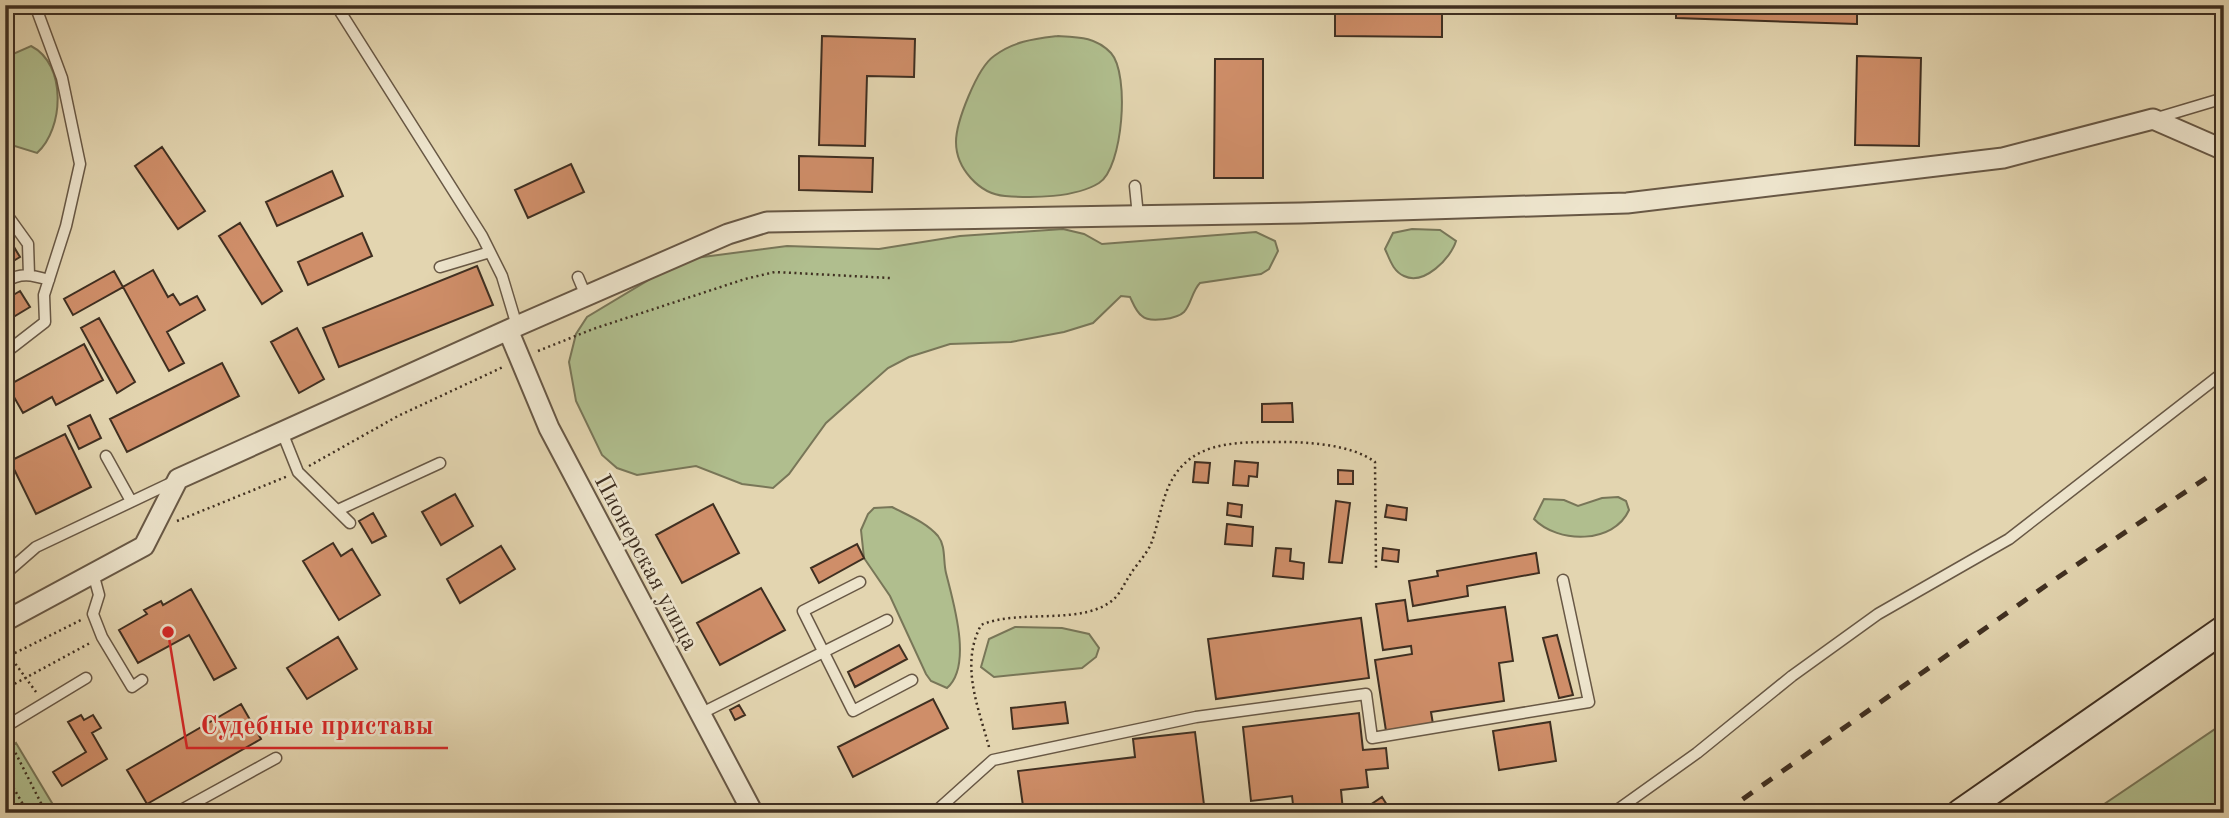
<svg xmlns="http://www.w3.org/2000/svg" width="2229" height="818" viewBox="0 0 2229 818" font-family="'Old Standard TT',serif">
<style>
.green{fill:#b0be8e;stroke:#787658;stroke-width:2}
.building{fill:#cf8e69;stroke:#3f2f21;stroke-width:2}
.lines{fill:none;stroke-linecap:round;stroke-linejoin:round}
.lane-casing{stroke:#685845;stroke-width:13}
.street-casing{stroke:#685845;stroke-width:23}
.secondary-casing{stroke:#3f2f21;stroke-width:30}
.path{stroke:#3f2f21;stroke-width:2.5;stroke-dasharray:2 3.5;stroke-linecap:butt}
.lane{stroke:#ede4cc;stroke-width:10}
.street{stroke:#ede4cc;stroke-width:19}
.secondary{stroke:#ede4cc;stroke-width:26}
.rail{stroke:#3f2f21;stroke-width:5;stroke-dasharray:12 12;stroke-linecap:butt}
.labels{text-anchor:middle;stroke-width:5;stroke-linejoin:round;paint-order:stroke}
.street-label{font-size:24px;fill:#3f2f21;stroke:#ede4cc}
.leader{fill:none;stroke:#d62828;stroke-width:2.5}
.callout-dot{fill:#d62828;stroke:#ede4cc;stroke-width:2.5}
.callout-label{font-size:26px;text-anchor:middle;font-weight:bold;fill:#d62828;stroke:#ede4cc;stroke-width:5;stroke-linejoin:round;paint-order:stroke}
</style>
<rect width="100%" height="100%" fill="#e3d5b0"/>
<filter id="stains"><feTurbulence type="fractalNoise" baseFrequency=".00286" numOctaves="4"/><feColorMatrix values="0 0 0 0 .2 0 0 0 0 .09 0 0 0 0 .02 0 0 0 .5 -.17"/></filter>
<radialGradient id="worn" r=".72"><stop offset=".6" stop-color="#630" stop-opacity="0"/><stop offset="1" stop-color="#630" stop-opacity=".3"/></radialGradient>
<path class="green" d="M 1058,36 C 1079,37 1096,37 1111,53 C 1130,74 1123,168 1099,183 C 1075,198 1032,198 1005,196 C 979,194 956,168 956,142 C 956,122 977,68 994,56 C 1014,41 1034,39 1058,36 Z
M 31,46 C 67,64 64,129 37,153 L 5,143 L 5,73 L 13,54 Z
M 1063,229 L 1084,234 L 1102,244 L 1256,232 L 1275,241 L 1278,251 L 1269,269 L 1261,274 L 1200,283 C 1192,291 1191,305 1184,312 C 1177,319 1149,323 1142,316 C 1136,312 1133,303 1130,297 L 1121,296 L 1093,323 L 1064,332 L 1011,342 L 950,344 L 909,357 L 888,368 L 826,423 L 789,474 L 773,488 L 742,484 L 696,466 L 637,475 L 617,468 L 602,455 L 576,401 L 569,362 L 576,334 L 587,317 L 667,269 L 695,258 L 787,246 L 879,249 L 960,236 Z
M 1412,229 L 1440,230 L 1456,241 C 1451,258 1424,286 1404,276 C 1393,271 1390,260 1385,249 L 1393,233 Z
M 1618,497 L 1626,501 L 1629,510 C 1614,544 1558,544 1534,519 L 1544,499 L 1564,500 L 1578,506 L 1602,498 Z
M 892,507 C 907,515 926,522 938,536 C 946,546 943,561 946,573 C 953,601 973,666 947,688 L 931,681 L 926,674 L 890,596 L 864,558 L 861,530 L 868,514 L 874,508 Z
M 1015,627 L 1062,628 L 1089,634 L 1099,648 L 1096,657 L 1082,668 L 994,677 L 981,667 L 989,639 Z
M 2224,723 L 2224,813 L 2091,813 Z
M 16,743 L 58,813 L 5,813 L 5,750 Z"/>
<path class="building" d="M 1167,5 L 1539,5 L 1539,10 L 1442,10 L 1442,37 L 1335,36 L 1335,8 Z
M 1676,5 L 1857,5 L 1857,24 L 1676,18 Z
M 822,36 L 915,39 L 914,77 L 867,76 L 865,146 L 819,145 Z
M 1857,56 L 1921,58 L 1919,146 L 1855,145 Z
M 1215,59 L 1263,59 L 1263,178 L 1214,178 Z
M 162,147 L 205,211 L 178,229 L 135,166 Z
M 799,156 L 873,158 L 872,192 L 799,190 Z
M 571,164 L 584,192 L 528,218 L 515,190 Z
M 332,171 L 343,196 L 277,226 L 266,202 Z
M 240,223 L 282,291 L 262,304 L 219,236 Z
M 5,232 L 20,257 L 5,266 Z
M 362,233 L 372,256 L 308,285 L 298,262 Z
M 477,266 L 493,305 L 339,367 L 323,328 Z
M 153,270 L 168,297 L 173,294 L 180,305 L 197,296 L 205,310 L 167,332 L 184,363 L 169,371 L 123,287 Z
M 114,271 L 123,287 L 73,315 L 64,299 Z
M 20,291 L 30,307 L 5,322 L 5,300 Z
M 99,318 L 135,382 L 117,393 L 81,328 Z
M 297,328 L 324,379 L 299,393 L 271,342 Z
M 84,344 L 103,380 L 56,405 L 52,397 L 23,413 L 14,397 L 5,402 L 5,387 Z
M 222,363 L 239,396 L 127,452 L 110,419 Z
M 1292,403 L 1293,422 L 1262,422 L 1262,404 Z
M 90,415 L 101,438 L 79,449 L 68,426 Z
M 65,434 L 91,487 L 36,514 L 10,461 Z
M 1235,461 L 1258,463 L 1257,477 L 1249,476 L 1248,486 L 1233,485 Z
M 1195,462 L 1210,463 L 1208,483 L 1193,482 Z
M 1338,470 L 1353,471 L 1353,484 L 1338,484 Z
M 455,494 L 473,526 L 441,545 L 422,512 Z
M 1336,501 L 1350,503 L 1342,563 L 1329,562 Z
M 1228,503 L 1242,505 L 1241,517 L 1227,515 Z
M 713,504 L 739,553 L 682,583 L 656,535 Z
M 1387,505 L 1407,508 L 1406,520 L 1385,517 Z
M 373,513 L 386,536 L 372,543 L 359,521 Z
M 1227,524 L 1253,527 L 1252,546 L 1225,544 Z
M 333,543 L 341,556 L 352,549 L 380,595 L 339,620 L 303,561 Z
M 857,544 L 864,558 L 819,583 L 811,568 Z
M 501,546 L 515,569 L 460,603 L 447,579 Z
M 1276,548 L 1291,549 L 1290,561 L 1304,563 L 1303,579 L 1273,576 Z
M 1383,548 L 1399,550 L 1398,562 L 1382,560 Z
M 1536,553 L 1539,573 L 1467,586 L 1468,596 L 1413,606 L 1409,581 L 1438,576 L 1437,571 Z
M 761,588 L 785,630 L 720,665 L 697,623 Z
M 191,589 L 236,668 L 214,680 L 189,635 L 138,663 L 119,630 L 147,614 L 144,610 L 161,601 L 163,605 Z
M 1405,600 L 1408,621 L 1505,607 L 1513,661 L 1499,663 L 1504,701 L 1431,712 L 1433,724 L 1386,731 L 1375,660 L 1412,654 L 1411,646 L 1383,650 L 1376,604 Z
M 1361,618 L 1369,678 L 1216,699 L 1208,639 Z
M 1557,635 L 1573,695 L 1559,698 L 1543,638 Z
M 338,637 L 357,669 L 307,699 L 287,668 Z
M 899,645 L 907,659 L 855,687 L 848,672 Z
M 933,699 L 948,728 L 853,777 L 838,747 Z
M 1065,702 L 1068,723 L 1013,729 L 1011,708 Z
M 241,704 L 261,739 L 147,804 L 127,770 Z
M 739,705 L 745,715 L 735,720 L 730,710 Z
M 1359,713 L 1363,750 L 1386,748 L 1388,768 L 1366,770 L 1368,787 L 1341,790 L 1343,811 L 1294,813 L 1292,796 L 1251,801 L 1243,727 Z
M 81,715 L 84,720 L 93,715 L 101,728 L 92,733 L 107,759 L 62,786 L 53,772 L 86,752 L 68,722 Z
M 1550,722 L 1556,761 L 1499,770 L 1493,731 Z
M 1195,732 L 1205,813 L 1024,813 L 1018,771 L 1135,757 L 1133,739 Z
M 1382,797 L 1392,813 L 1366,813 L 1364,809 Z"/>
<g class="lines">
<defs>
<path id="lane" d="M 336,5 L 482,236 L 502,276 L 517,326
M 2157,118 L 2224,98
M 1135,186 L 1138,216
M 5,212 L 28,244 L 29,275
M 440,267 L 490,252
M 578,277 L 586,296
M 5,282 C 21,272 32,275 49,280
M 5,353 L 45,322 L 44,295 L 66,226 L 80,164 L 62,78 L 35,5
M 282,432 L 298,472 L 350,523
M 106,456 L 131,501
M 338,510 L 440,463
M 93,573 L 99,595 L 93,614 L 102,637 L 132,687 L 142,680
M 5,574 L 36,547 L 175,481
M 860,582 L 803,611 L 853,711 L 912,680
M 700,714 L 887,620
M 5,727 L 86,678
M 176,813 L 276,758
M 934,813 L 993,760 L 1196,717 L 1366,694 L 1372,738 L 1589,702 L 1563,580
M 1613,813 L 1697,753 L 1792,676 L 1878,614 L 2009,539 L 2224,372"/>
<path id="street" d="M 508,330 L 549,428 L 753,813
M 5,621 L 144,546 L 178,479 L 517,326 L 728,234 L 767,222 L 1301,213 L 1627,203 L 2003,158 L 2153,119 L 2224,150"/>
<path id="secondary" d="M 1960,813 L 2224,629"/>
</defs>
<use href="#lane" class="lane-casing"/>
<use href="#street" class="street-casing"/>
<use href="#secondary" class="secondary-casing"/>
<path class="path" d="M 538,351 L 593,329 L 745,279 L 775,272 L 890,278
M 309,466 L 398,416 L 503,367
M 177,521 L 288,476
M 9,655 L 36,692
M 5,658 L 81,620
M 5,689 L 90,643
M 8,738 L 46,813
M 989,747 C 978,706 960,665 981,625 C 1019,608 1085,627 1115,598 C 1121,592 1125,582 1130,575 C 1136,565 1146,555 1151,544 C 1157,528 1160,510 1166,493 C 1185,440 1234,442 1282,442 C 1311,442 1352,445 1375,462 L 1376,569
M 5,773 L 28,813
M 5,802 L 12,813"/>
<use href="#lane" class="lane"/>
<use href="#street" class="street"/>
<use href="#secondary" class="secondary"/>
<path class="rail" d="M 1723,813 L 2051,582 L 2224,466"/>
</g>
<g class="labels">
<g class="street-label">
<text transform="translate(647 562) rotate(62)" y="8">Пионерская улица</text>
</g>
</g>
<path class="leader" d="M168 632L187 748H448"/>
<circle class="callout-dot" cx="168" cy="632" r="7"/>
<g class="callout-label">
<text x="317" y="734">Судебные приставы</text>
</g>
<rect width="2229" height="818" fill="none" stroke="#e3d5b0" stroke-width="28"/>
<rect x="7" y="7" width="2215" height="804" fill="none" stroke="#3f2f21" stroke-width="3.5"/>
<rect x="14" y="14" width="2201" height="790" fill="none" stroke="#3f2f21" stroke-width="2"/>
<rect width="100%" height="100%" filter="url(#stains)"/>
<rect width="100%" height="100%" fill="url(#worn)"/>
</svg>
